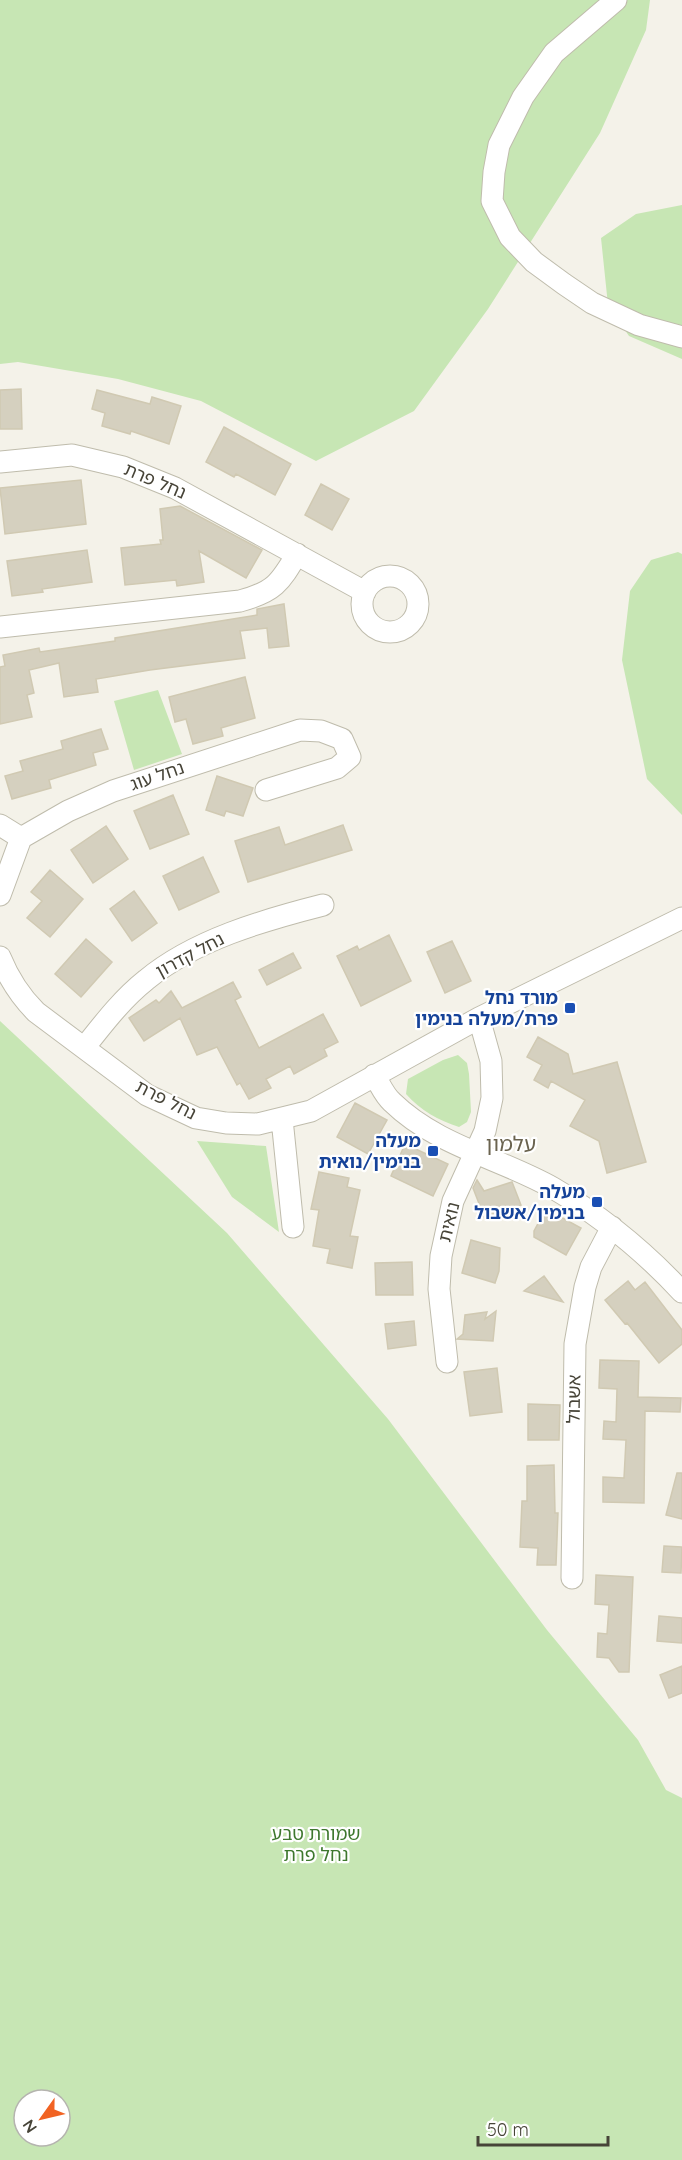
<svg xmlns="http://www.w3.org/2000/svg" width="682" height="2160" viewBox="0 0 682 2160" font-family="Quicksand,'Noto Sans Hebrew',sans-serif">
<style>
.green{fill:#c7e6b4;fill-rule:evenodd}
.building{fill:#d5d0bf;stroke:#d0c9b2;stroke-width:1.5}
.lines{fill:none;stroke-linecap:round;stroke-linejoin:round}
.minor-casing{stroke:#bfbcac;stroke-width:23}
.minor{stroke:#fff;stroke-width:21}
.transit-dot{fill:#1a4fb4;stroke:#fff;stroke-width:2}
.labels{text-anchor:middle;stroke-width:4.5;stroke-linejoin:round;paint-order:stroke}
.street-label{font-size:18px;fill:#474438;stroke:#fff}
.transit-label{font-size:18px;font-weight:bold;fill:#164399;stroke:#fff;text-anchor:end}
.park-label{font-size:18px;fill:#3d772d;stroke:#fff}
.quarter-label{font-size:21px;fill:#6a634f;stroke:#fff}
</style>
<rect width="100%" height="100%" fill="#f4f2e9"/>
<path class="green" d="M 0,0 L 650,0 L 646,30 L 600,133 L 488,309 L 414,411 L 316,461 L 201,401 L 118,379 L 18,362 L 0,364 Z
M 682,205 L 682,359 L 629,336 L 608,305 L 601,238 L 636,214 Z
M 678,552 L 682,554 L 682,815 L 647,779 L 622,660 L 630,591 L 651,560 Z
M 158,690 L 182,754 L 134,770 L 114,701 Z
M 0,1021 L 227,1233 L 388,1419 L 547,1630 L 638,1740 L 666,1790 L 682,1798 L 682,2160 L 0,2160 ZM 24,2100 L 60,2100 L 60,2136 L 24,2136 Z
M 458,1055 L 467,1063 L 469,1074 L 471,1112 L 467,1122 L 459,1127 C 438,1120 421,1111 406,1094 L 408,1079 L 443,1060 Z
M 197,1141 L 266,1146 L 279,1232 L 232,1197 Z"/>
<path class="building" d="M 21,389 L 22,429 L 0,429 L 0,390 Z
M 97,390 L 150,404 L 152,397 L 181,406 L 169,444 L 131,431 L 130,434 L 102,426 L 105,413 L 92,409 Z
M 224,427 L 291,464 L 275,495 L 236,474 L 234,477 L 206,462 Z
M 81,480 L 86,524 L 5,534 L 0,488 Z
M 321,484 L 349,499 L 332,530 L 305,515 Z
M 180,506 L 262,550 L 246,578 L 199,551 L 204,582 L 177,586 L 176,580 L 125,585 L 121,548 L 161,544 L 160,540 L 163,540 L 160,509 Z
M 87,550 L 92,582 L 42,589 L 43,592 L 12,596 L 7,561 Z
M 284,604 L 289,646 L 269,648 L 267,628 L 240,631 L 245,658 L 150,670 L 96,679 L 98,692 L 64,697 L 59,663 L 29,670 L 34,693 L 27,695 L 32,717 L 0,724 L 0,667 L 5,666 L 3,655 L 39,648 L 40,652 L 115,641 L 115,638 L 257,615 L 257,609 Z
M 245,677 L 255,718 L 221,728 L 223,736 L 193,744 L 186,719 L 175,722 L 169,697 Z
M 101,729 L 108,749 L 93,753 L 96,765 L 49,780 L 51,788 L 12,799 L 5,776 L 23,771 L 20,761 L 63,749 L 61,741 Z
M 217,776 L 253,788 L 243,816 L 226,811 L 224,816 L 206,810 Z
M 173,795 L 189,834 L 150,849 L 134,811 Z
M 343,825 L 352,850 L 248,882 L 235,841 L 279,827 L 285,845 Z
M 106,826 L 128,859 L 93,883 L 71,850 Z
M 203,857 L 219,892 L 179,910 L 163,876 Z
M 50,870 L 83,899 L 50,937 L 27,918 L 42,901 L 31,892 Z
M 134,891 L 157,923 L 132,941 L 110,909 Z
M 389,935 L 411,981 L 361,1006 L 337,956 L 357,946 L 359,950 Z
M 86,939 L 112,962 L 81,997 L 55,974 Z
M 452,941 L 471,981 L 445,993 L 427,952 Z
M 293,953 L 301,968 L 267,985 L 259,970 Z
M 233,982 L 241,997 L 235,1000 L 259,1048 L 323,1014 L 338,1042 L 324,1049 L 327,1056 L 294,1074 L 290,1066 L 266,1079 L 271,1088 L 249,1099 L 240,1083 L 237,1085 L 217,1047 L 197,1055 L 180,1018 L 144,1041 L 129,1018 L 156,1000 L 159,1003 L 171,991 L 182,1008 Z
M 538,1037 L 568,1054 L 573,1074 L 617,1062 L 646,1162 L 607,1173 L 599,1141 L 570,1126 L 585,1100 L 551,1081 L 548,1088 L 534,1080 L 542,1065 L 527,1057 Z
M 355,1103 L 387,1120 L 368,1154 L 337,1137 Z
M 405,1144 L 448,1164 L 433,1196 L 391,1176 Z
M 319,1172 L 349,1178 L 347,1187 L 360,1190 L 350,1236 L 358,1237 L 352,1268 L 327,1263 L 330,1249 L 313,1246 L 319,1210 L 311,1209 Z
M 477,1180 L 484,1191 L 512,1182 L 521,1205 L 485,1219 L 473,1188 Z
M 546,1209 L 581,1228 L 566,1255 L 534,1237 L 534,1231 Z
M 471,1240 L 500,1248 L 499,1271 L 495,1283 L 462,1273 Z
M 412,1262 L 413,1295 L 376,1295 L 375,1263 Z
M 544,1276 L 563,1302 L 524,1291 Z
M 628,1281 L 635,1290 L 645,1282 L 682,1330 L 682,1344 L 659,1363 L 627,1323 L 625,1324 L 605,1300 Z
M 496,1311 L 493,1341 L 457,1339 L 463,1334 L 465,1315 L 487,1312 L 485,1319 Z
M 414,1321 L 416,1345 L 388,1349 L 385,1324 Z
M 600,1360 L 639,1361 L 638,1397 L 681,1398 L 680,1412 L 645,1411 L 644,1503 L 603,1502 L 603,1477 L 624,1478 L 626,1440 L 603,1439 L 604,1421 L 616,1422 L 617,1389 L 599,1388 Z
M 497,1368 L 502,1412 L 470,1416 L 464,1372 Z
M 528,1404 L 560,1405 L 559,1440 L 528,1440 Z
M 554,1465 L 555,1513 L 558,1513 L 556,1565 L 537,1565 L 538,1548 L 520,1547 L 522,1501 L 527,1501 L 527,1466 Z
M 677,1473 L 682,1473 L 682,1519 L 666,1515 Z
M 664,1546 L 682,1547 L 681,1573 L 662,1572 Z
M 596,1575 L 633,1577 L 629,1672 L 619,1672 L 609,1658 L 597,1657 L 598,1633 L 607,1634 L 609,1605 L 595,1604 Z
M 659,1616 L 682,1618 L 682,1643 L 657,1641 Z
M 682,1666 L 682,1693 L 669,1698 L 660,1675 Z"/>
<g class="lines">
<defs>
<path id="minor" d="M 616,0 L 554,53 L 523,97 L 499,145 L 494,172 L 492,201 L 510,237 L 534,262 L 564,284 L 592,303 L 639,325 L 682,337
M 0,462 L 72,455 L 123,467 L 175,488 L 365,592
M362 604a28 28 0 1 1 56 0a28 28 0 1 1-56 0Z
M 0,627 L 240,601 C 274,592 280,583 297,554
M 0,825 L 21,838
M 21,838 L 68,811 L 113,791 L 300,730 L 321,731 L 342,739 L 350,757 L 337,768 L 266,790
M 0,895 L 21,838
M 0,957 C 9,979 19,995 36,1012 L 147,1095 L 196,1118 L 226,1123 L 258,1124 L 311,1111 L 479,1018 L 682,918
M 84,1048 C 103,1024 122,999 146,980 C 194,940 264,920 323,905
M 374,1075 C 380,1084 384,1095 392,1102 C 437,1146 500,1158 553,1188 C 601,1216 644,1251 682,1292
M 282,1119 L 293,1227
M 447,1362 L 439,1289 L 441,1256 L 453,1201 L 485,1131 L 492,1098 L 491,1061 L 479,1018
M 572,1578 L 575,1344 L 585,1287 L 591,1267 L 612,1227"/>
</defs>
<use href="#minor" class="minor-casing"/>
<use href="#minor" class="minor"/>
</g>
<g class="transit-dot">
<rect x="564" y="1002" width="12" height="12" rx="3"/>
<rect x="427" y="1145" width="12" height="12" rx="3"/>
<rect x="591" y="1196" width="12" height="12" rx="3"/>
</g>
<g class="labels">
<g class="street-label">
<text transform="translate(155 481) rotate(23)" y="6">נחל פרת</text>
<text transform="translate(157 776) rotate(-19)" y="6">נחל עוג</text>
<text transform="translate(190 955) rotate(-28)" y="6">נחל קדרון</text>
<text transform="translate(166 1100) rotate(27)" y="6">נחל פרת</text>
<text transform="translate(449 1222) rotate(-76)" y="6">נואית</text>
<text transform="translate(574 1399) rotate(-89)" y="6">אשבול</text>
</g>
<g class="transit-label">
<text x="558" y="1004">מורד נחל<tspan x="558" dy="21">פרת/מעלה בנימין</tspan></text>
<text x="421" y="1147">מעלה<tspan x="421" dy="21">בנימין/נואית</tspan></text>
<text x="585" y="1198">מעלה<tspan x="585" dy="21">בנימין/אשבול</tspan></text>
</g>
<g class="park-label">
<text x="316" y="1840">שמורת טבע<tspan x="316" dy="21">נחל פרת</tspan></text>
</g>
<g class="quarter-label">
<text x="511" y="1151">עלמון</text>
</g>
</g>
<g transform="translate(42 2118) rotate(236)"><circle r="28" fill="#ffffff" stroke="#b5b4af" stroke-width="1.5"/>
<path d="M0-4.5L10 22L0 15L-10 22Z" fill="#f16323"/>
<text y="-9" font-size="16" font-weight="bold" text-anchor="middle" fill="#474438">N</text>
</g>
<path d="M478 2136v9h130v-9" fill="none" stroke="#474438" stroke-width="3"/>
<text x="487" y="2136" font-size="18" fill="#474438" stroke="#ffffff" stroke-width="4.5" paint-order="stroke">50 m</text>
</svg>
